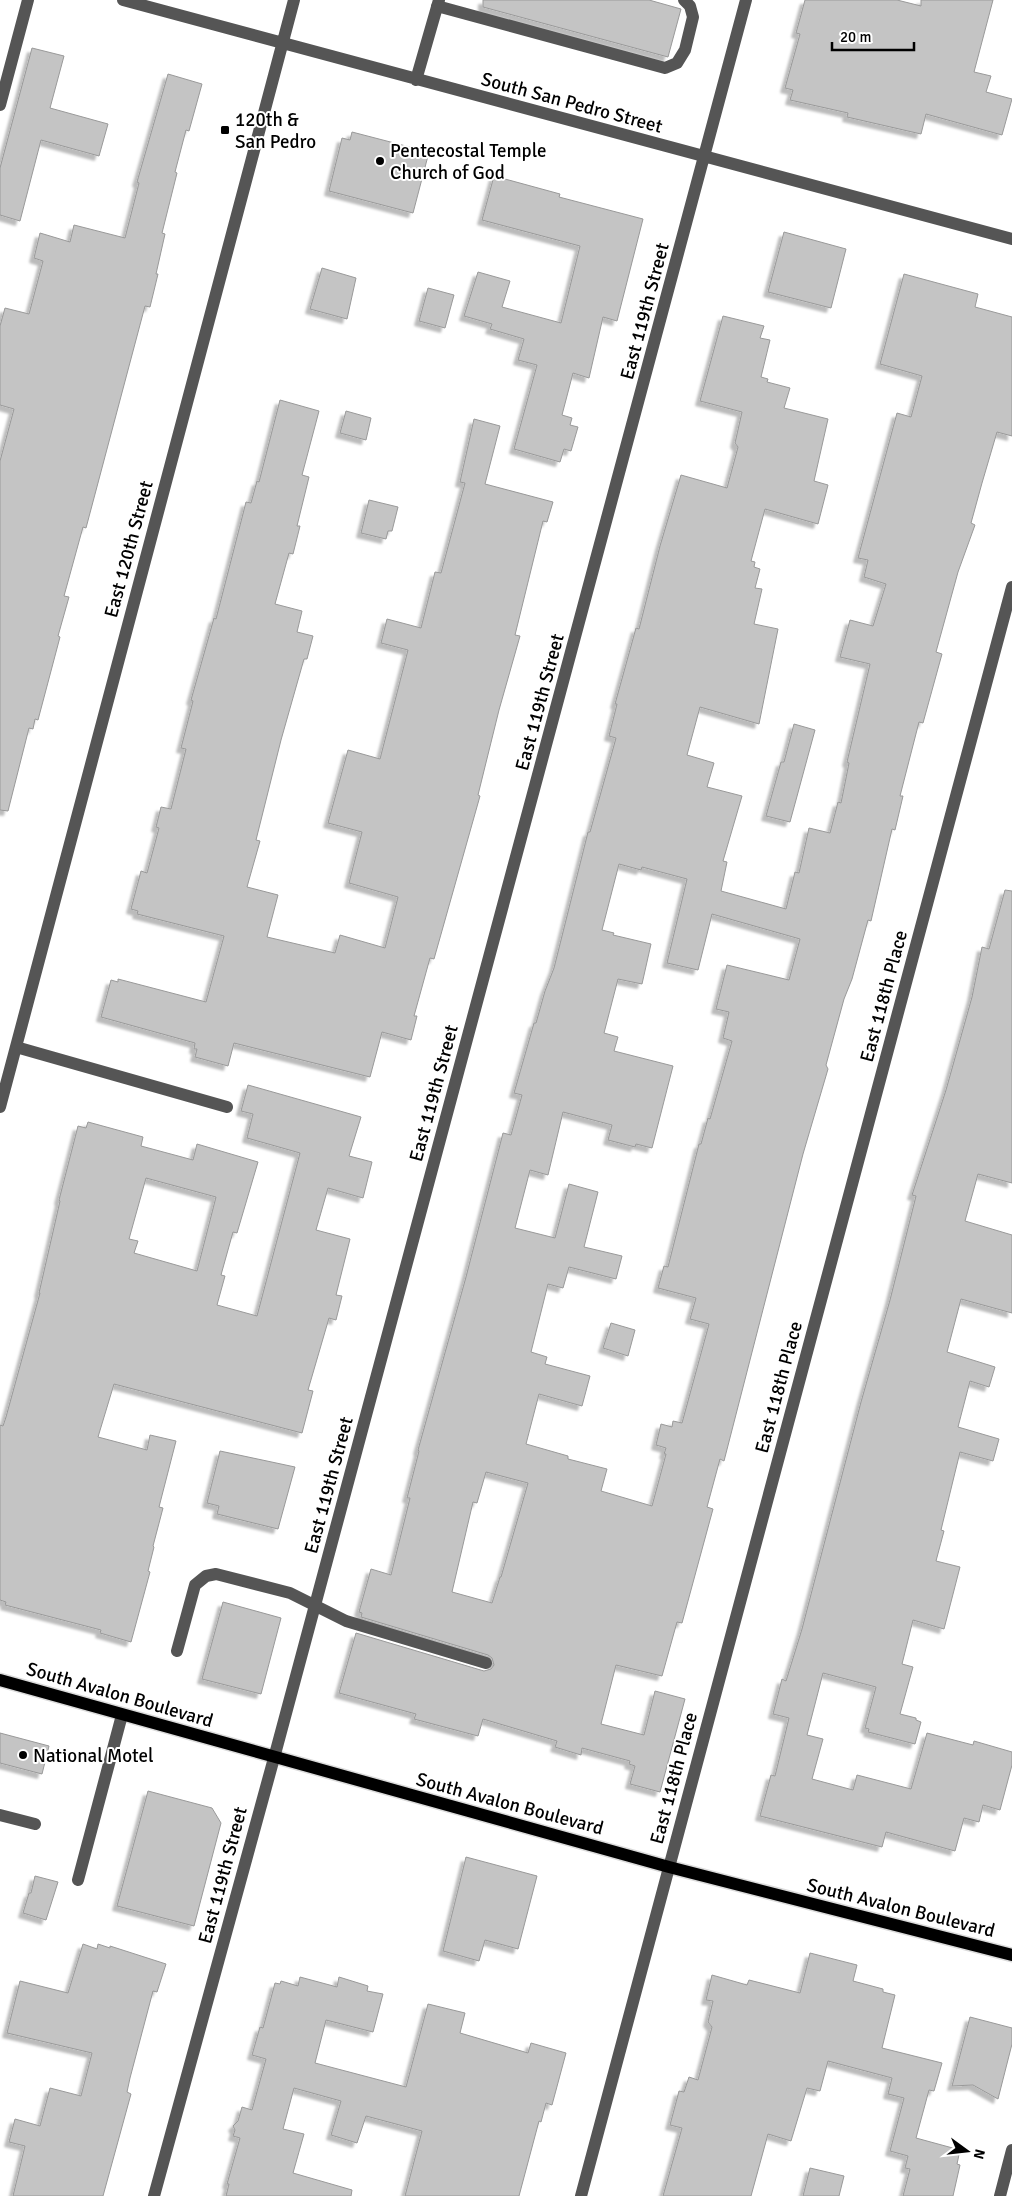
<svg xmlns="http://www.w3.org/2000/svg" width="1012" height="2196" viewBox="0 0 1012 2196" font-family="Signika,sans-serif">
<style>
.building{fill:#c4c4c4;stroke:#999;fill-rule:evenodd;filter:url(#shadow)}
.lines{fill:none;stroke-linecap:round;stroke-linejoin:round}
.major-casing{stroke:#dbdbdb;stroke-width:15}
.minor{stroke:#555;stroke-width:12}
.major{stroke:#000;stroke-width:12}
.poi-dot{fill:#000;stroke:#fff;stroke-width:2}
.labels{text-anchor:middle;stroke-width:4;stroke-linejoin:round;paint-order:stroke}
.street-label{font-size:19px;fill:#000;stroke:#fff}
.poi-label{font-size:19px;fill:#000;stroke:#fff;text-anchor:start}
</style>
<defs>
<filter id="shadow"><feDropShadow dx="-4.5" dy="4.5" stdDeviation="1" flood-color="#0004"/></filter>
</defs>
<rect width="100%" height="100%" fill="#fff"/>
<path class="building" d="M 483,0 L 649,0 L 681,9 L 668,57 L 483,7 Z
M 805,0 L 897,0 L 921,6 L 921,0 L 993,0 L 974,72 L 991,76 L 986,92 L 1012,99 L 1002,135 L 926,114 L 921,134 L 847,117 L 848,113 L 790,100 L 793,90 L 785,88 L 800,34 L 796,33 Z
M 32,48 L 64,56 L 50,108 L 108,124 L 99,156 L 41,140 L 20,221 L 0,215 L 0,168 Z
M 168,74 L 202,84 L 189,131 L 186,130 L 175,172 L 177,173 L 162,233 L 165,234 L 156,274 L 158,274 L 150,307 L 145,306 L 86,528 L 83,527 L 64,596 L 69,597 L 58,636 L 60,637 L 38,720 L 35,719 L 33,729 L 29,728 L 8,811 L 0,810 L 0,461 L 14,409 L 0,405 L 0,326 L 5,308 L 29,314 L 43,261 L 34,258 L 40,233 L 70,242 L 74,225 L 125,238 L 139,183 L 137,182 Z
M 352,132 L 429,152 L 413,213 L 329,191 L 342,138 L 350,140 Z
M 494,176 L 560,194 L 559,197 L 643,219 L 617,321 L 603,317 L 589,378 L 573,373 L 562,415 L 572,418 L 570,425 L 578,427 L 571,451 L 564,449 L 560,462 L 514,449 L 537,365 L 518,360 L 524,339 L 490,329 L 492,324 L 464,316 L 478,272 L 510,281 L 502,307 L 561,323 L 580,246 L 482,220 Z
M 784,232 L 846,249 L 831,308 L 768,292 Z
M 322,268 L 356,278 L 347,319 L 310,309 Z
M 904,274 L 978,294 L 975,307 L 1012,317 L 1012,436 L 997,432 L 982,483 L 971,523 L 975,525 L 958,572 L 936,652 L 942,654 L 923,723 L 919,722 L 900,796 L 903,796 L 895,830 L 892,829 L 871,921 L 868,920 L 852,979 L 844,999 L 826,1065 L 828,1069 L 803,1154 L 724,1461 L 720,1459 L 707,1507 L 713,1509 L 682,1623 L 677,1622 L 662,1676 L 616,1665 L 601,1724 L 644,1735 L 655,1691 L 685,1699 L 660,1792 L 630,1784 L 635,1766 L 629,1764 L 630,1761 L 582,1748 L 581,1755 L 558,1748 L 555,1747 L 557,1741 L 483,1719 L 478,1736 L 414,1719 L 416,1714 L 339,1693 L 356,1633 L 484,1671 L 491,1669 L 494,1665 L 492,1658 L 488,1655 L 361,1617 L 362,1613 L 359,1612 L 371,1569 L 391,1575 L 410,1498 L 407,1498 L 419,1451 L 418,1450 L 466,1277 L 503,1133 L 511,1135 L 522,1095 L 514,1093 L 534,1023 L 536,1023 L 545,991 L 554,968 L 588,832 L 590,832 L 616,738 L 609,736 L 617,704 L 615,704 L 636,628 L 639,629 L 660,546 L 681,475 L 727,488 L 738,447 L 735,443 L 742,412 L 700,401 L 723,316 L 764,326 L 760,338 L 770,340 L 761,377 L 768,379 L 767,382 L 790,388 L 784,408 L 828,419 L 814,481 L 828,485 L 818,524 L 765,509 L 751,561 L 755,562 L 754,567 L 760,569 L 755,588 L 762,589 L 754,624 L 778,629 L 759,724 L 700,707 L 687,755 L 714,763 L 707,787 L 742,796 L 723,861 L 727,862 L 721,891 L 786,909 L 795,872 L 799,873 L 809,828 L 830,833 L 838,802 L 841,803 L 849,763 L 847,762 L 870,664 L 840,657 L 850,620 L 873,626 L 886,584 L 864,577 L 868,560 L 858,558 L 897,413 L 911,417 L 922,376 L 880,364 ZM 619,864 L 641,870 L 642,867 L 687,879 L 667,963 L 698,970 L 712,914 L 800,939 L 789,980 L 727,965 L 716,1009 L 729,1012 L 723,1038 L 732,1041 L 710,1119 L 708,1118 L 701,1144 L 699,1144 L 668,1267 L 664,1266 L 658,1288 L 696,1298 L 690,1319 L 709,1324 L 682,1423 L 673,1421 L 672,1427 L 661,1424 L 656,1445 L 666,1448 L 664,1454 L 666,1454 L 652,1506 L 601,1491 L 607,1469 L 568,1459 L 568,1456 L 526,1444 L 539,1394 L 582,1406 L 590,1376 L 545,1364 L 547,1357 L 531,1352 L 548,1284 L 563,1288 L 569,1267 L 616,1279 L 622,1256 L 584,1247 L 598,1192 L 569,1184 L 555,1238 L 515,1228 L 530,1170 L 548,1175 L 563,1112 L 612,1125 L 608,1140 L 635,1147 L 636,1144 L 652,1148 L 673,1066 L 614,1051 L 618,1037 L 604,1033 L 618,979 L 642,984 L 651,944 L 613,935 L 614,933 L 602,930 ZM 486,1472 L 528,1483 L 501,1577 L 500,1577 L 492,1603 L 452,1592 L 473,1502 L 477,1503 Z
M 428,288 L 454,295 L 445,328 L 419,321 Z
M 280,400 L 319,411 L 302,475 L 309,477 L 297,526 L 300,526 L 293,554 L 289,553 L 275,604 L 302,611 L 297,632 L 313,636 L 307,659 L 304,659 L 281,740 L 256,840 L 260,841 L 247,887 L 278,895 L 267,937 L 335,953 L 340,935 L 385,948 L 398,897 L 349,883 L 362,832 L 328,823 L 348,750 L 380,759 L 408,650 L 381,643 L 387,619 L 421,628 L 435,572 L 441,573 L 465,483 L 460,482 L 474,419 L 500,426 L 485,484 L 553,502 L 547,522 L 543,521 L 515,635 L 520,636 L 499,710 L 478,795 L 480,796 L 434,959 L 430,958 L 414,1016 L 417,1016 L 411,1040 L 382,1032 L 370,1077 L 234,1043 L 228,1066 L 195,1057 L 197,1049 L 194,1049 L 195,1043 L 101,1017 L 111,980 L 118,982 L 118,979 L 206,1002 L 224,936 L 137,914 L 138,911 L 131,909 L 141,871 L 147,873 L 159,828 L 156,827 L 161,807 L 171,809 L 186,749 L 181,748 L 193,701 L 191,700 L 214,618 L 216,619 L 246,502 L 251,503 L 257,481 L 259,482 Z
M 346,411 L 371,418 L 366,440 L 340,433 Z
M 369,500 L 398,507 L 392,531 L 388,531 L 386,539 L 361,533 Z
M 794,724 L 815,730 L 790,822 L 766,816 L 781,762 L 784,762 Z
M 1005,890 L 1012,891 L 1012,1183 L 978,1174 L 965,1221 L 1012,1235 L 1012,1313 L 961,1299 L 947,1352 L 995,1367 L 989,1387 L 970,1381 L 958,1427 L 999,1439 L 993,1461 L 960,1452 L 941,1530 L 944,1531 L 936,1561 L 960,1567 L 944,1629 L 913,1620 L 902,1664 L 913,1667 L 900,1714 L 916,1718 L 916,1720 L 921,1722 L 915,1744 L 868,1732 L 869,1729 L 865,1728 L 876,1687 L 823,1673 L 807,1735 L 823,1739 L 812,1779 L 853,1790 L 857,1775 L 911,1789 L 927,1733 L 973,1745 L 974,1741 L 1012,1752 L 1012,1765 L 1000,1810 L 983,1805 L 979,1822 L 964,1818 L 955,1851 L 886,1832 L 882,1847 L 760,1816 L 771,1775 L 775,1776 L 789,1718 L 773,1714 L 782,1679 L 786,1681 L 802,1629 L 861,1402 L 890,1300 L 916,1196 L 912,1195 L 946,1090 L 972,997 L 982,947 L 989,949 Z
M 248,1085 L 361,1117 L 349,1156 L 372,1162 L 363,1198 L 328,1188 L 316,1230 L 350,1239 L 336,1295 L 342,1296 L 336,1320 L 329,1318 L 308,1390 L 313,1391 L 302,1433 L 114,1384 L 98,1437 L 147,1450 L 150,1435 L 176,1441 L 159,1507 L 163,1508 L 153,1546 L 154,1547 L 148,1571 L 150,1572 L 131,1642 L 100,1633 L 101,1630 L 5,1605 L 6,1602 L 0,1600 L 0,1425 L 3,1426 L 6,1417 L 40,1293 L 39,1293 L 60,1201 L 59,1200 L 78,1126 L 86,1128 L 88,1122 L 143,1137 L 141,1146 L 193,1160 L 197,1144 L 258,1162 L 237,1233 L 233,1232 L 221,1275 L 225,1276 L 217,1305 L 257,1316 L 300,1153 L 247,1138 L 253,1114 L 241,1111 ZM 146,1178 L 216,1197 L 197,1271 L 134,1253 L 138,1241 L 129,1239 Z
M 611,1323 L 635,1330 L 628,1356 L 603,1348 Z
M 220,1451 L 295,1467 L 278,1529 L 217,1514 L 219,1506 L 207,1503 Z
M 223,1602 L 281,1618 L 261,1694 L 202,1679 Z
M 0,1733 L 49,1746 L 42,1774 L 0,1763 Z
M 148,1791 L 212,1808 L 221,1823 L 194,1926 L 117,1906 Z
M 466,1857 L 537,1876 L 518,1949 L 485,1940 L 479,1961 L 443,1951 Z
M 35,1876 L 58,1882 L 46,1920 L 23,1913 L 29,1893 L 31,1893 Z
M 83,1944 L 97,1949 L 98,1944 L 110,1948 L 110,1946 L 166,1964 L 157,1992 L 153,1991 L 130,2078 L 127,2092 L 131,2094 L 103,2196 L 13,2196 L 25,2146 L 9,2142 L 15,2119 L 40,2126 L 50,2088 L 81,2096 L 92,2053 L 7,2033 L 20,1981 L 68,1993 Z
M 810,1953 L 857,1965 L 853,1981 L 883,1989 L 883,1992 L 895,1995 L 882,2048 L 942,2063 L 934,2091 L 929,2090 L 916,2138 L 960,2150 L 957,2164 L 960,2165 L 953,2196 L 903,2196 L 910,2169 L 905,2168 L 908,2156 L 890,2151 L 904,2098 L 888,2094 L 892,2078 L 828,2061 L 820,2091 L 807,2088 L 791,2141 L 768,2134 L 751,2196 L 663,2196 L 682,2128 L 670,2125 L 679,2091 L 684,2092 L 689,2077 L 698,2080 L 712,2027 L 708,2022 L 713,2001 L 706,2000 L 712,1975 L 747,1985 L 749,1980 L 800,1993 Z
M 300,1977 L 337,1987 L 339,1977 L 368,1986 L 367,1991 L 383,1994 L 373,2032 L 326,2020 L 315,2063 L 406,2087 L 428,2004 L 465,2013 L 460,2033 L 528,2053 L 531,2043 L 566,2053 L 552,2105 L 546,2103 L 541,2122 L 539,2121 L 519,2196 L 405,2196 L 422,2131 L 366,2116 L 357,2143 L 331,2135 L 341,2101 L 294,2088 L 283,2129 L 304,2134 L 293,2173 L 352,2190 L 351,2196 L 226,2196 L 229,2184 L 227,2184 L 240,2138 L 233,2136 L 235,2130 L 233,2126 L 238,2121 L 242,2107 L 252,2110 L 266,2059 L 252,2055 L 260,2027 L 263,2028 L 275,1983 L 280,1984 L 281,1981 L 298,1986 Z
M 970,2017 L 1012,2028 L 1012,2044 L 998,2099 L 973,2085 L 952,2086 Z
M 810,2168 L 844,2176 L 839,2196 L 803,2196 Z"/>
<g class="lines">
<defs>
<path id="major" d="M 0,1680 L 669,1867 L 1012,1955"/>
</defs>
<use href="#major" class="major-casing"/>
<path class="minor" d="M 123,0 L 1012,239
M 437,6 L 665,68 L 677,63 L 685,50 L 693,17 L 690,6 L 684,0
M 416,80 L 439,0
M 0,105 L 28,0
M 16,1047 L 227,1107
M 0,1107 L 294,0
M 177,1651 L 195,1585 L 206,1576 L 216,1574 L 290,1593 L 346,1621 L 486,1663
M 0,1815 L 35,1824
M 78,1880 L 122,1715
M 154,2196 L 274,1758 L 746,0
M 581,2196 L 1012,587
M 1000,2196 L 1012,2150"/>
<use href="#major" class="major"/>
</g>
<g class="poi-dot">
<rect x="220" y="125" width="10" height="10" rx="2.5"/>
<circle cx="380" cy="161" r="5"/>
<circle cx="23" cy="1755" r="5"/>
</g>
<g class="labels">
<g class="street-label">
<text transform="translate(572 102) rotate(15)" y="7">South San Pedro Street</text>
<text transform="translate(644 311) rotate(-75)" y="7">East 119th Street</text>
<text transform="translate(128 549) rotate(-75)" y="7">East 120th Street</text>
<text transform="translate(539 702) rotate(-75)" y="7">East 119th Street</text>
<text transform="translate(883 996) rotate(-75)" y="7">East 118th Place</text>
<text transform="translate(433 1093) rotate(-75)" y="7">East 119th Street</text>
<text transform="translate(778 1387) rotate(-75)" y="7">East 118th Place</text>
<text transform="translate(328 1485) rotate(-75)" y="7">East 119th Street</text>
<text transform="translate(120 1694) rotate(16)" y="7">South Avalon Boulevard</text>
<text transform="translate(673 1778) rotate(-75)" y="7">East 118th Place</text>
<text transform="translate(510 1803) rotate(15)" y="7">South Avalon Boulevard</text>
<text transform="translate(222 1875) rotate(-75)" y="7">East 119th Street</text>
<text transform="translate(901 1907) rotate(14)" y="7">South Avalon Boulevard</text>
</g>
<g class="poi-label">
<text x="235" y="126">120th &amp;<tspan x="235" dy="22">San Pedro</tspan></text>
<text x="390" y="157">Pentecostal Temple<tspan x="390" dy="22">Church of God</tspan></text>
<text x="33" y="1762">National Motel</text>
</g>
</g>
<g transform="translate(967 2151) rotate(105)" stroke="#ffffff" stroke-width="4" paint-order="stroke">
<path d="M0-4L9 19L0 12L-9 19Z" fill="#000000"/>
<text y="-8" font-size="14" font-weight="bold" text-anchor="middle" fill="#000000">N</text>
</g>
<path d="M832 42v8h82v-8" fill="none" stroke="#000000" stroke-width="2.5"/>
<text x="840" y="42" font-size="15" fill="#000000" stroke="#ffffff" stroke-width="4" paint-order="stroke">20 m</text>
</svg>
